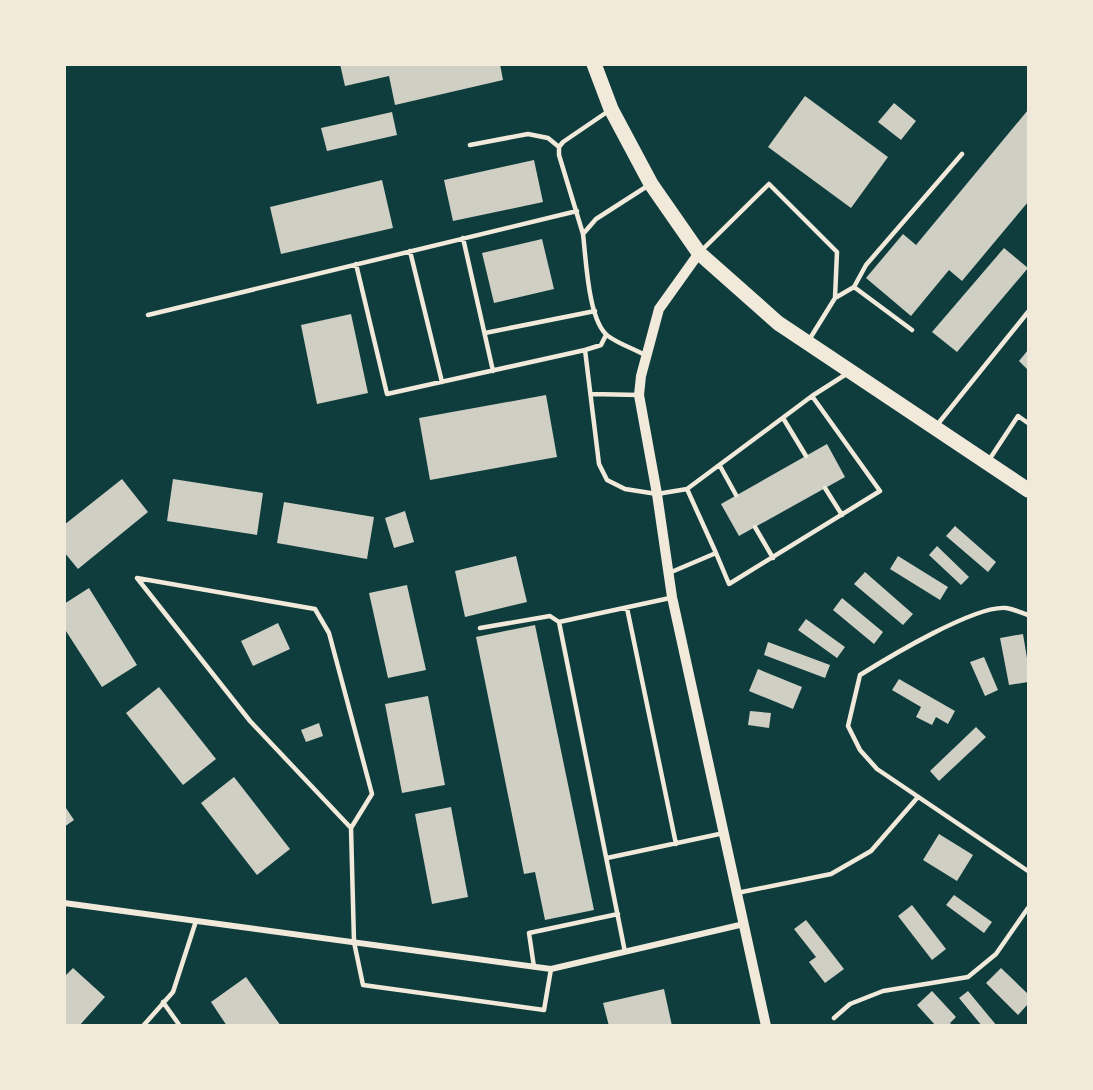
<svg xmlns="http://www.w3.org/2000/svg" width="1093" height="1090" viewBox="0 0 1093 1090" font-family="'Golos Text',sans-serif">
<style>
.building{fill:#cfcfc3}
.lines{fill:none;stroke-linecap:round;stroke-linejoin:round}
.service{stroke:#f1e9da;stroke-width:4.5}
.minor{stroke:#f1e9da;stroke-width:6}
.tertiary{stroke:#f1e9da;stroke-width:10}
.primary{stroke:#f1e9da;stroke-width:15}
</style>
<rect width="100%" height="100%" fill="#0f3d3e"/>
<path class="building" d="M 340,64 L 500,64 L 503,80 L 395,105 L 389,76 L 345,86 Z
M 805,96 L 888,157 L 851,208 L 768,147 Z
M 894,103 L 916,121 L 901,140 L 878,122 Z
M 1028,110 L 1028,202 L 962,281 L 949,270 L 911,316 L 866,278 L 903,234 L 916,245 Z
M 392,112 L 397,135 L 327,151 L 321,128 Z
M 534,160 L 543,202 L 453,221 L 444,180 Z
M 382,180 L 393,228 L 281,254 L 270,207 Z
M 542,239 L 554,289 L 494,303 L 482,253 Z
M 1004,248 L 1028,268 L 957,352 L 932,332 Z
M 351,314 L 368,393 L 317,404 L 301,325 Z
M 1028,350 L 1028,370 L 1019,361 Z
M 546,395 L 557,457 L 430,480 L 419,418 Z
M 827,444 L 845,477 L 739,536 L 721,504 Z
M 122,479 L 148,512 L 78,569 L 64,552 L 64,525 Z
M 173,479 L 263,493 L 257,535 L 167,521 Z
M 284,502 L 374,517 L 367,559 L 277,543 Z
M 405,511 L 414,542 L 394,548 L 385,518 Z
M 955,526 L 996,562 L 988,572 L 946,536 Z
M 937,546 L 969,577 L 961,585 L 929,555 Z
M 516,556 L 527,602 L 465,617 L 455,571 Z
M 898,556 L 948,587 L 940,600 L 890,569 Z
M 865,572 L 913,614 L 903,625 L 854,584 Z
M 407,585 L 426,670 L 388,678 L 369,593 Z
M 89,588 L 137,665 L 102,687 L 64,628 L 64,604 Z
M 842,598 L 883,632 L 874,644 L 833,610 Z
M 806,619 L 845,647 L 837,658 L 798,630 Z
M 278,623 L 290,649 L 253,666 L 241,641 Z
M 535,625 L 594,910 L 545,920 L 535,872 L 524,874 L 476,637 Z
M 1023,634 L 1028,664 L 1028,682 L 1009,685 L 1000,638 Z
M 768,642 L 830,665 L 825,678 L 764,655 Z
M 984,657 L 998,690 L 985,696 L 970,662 Z
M 758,669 L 802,687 L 793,709 L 749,691 Z
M 899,679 L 955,711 L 948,724 L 936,717 L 932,725 L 916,717 L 921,707 L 892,690 Z
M 159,687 L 216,759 L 183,785 L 126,713 Z
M 428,696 L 445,785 L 402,793 L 385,704 Z
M 750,711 L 771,713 L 769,728 L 748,725 Z
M 319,723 L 323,736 L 306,742 L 301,730 Z
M 976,727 L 986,737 L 939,781 L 930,771 Z
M 234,777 L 290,849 L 257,875 L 201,803 Z
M 64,805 L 74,820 L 64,827 Z
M 451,807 L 468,897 L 432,904 L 415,814 Z
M 939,834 L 973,855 L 957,881 L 923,860 Z
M 954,895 L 992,922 L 984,933 L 946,905 Z
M 912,905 L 946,949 L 932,960 L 898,916 Z
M 806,920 L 844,969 L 825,983 L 809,962 L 816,957 L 794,929 Z
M 73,968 L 105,997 L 79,1026 L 64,1026 L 64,977 Z
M 1001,968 L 1028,994 L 1028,1004 L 1018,1015 L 986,983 Z
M 246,977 L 281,1026 L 227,1026 L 211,1002 Z
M 664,989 L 672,1026 L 609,1026 L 603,1003 Z
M 932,991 L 956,1017 L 950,1023 L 953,1026 L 936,1026 L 917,1005 Z
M 968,991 L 997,1026 L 982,1026 L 959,998 Z"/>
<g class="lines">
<path class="service" d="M 470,145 L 528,134 L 548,138 L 559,147
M 583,234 L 559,155 L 559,147 L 563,142 L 610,110
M 463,238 L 493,371
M 410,251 L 442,382
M 701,251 L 769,184 L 837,252 L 835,298 L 809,340
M 356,264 L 387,394 L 585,350 L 601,345 L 606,335
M 854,287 L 866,265 L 962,154
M 835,298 L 854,287 L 912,330
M 148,315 L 577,211
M 485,333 L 595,311
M 585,350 L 599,464 L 607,480 L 625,489 L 657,494 L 687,489 L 812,396 L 848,373
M 645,355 C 634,349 619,344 608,336 C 588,321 586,258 583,234 L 596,219 L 649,185
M 591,394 L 639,395
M 783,418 L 806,456
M 937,425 L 1028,312
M 989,460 L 1018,416 L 1028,423
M 720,466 L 736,495
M 825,488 L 842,515
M 687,489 L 716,553
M 755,527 L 773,558
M 669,573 L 716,553 L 729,584 L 880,491 L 812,396
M 627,608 L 676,844
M 1028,615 C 1022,613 1014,609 1006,608 C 975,605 889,657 860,675 L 848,726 L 860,750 L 877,769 L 1028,871
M 480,628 L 550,616 L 559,622
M 351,828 L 372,794 L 329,633 L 315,609 L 137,578 L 250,721 L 351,828 L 354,942 L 363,985 L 544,1010 L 551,969
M 607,858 L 724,833
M 737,893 L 831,874 L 871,851 L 918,797
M 625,952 L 559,622 L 670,598
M 534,967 L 529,933 L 618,914
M 163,1002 L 180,1026
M 834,1018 L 850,1004 L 883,991 L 968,977 L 996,954 L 1028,908
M 143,1026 L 173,992 L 196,921"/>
<path class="minor" d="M 64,903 L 551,969 L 744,924"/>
<path class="tertiary" d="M 699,253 L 659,309 L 641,376 L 639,395 L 657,494 L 672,597 L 766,1026"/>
<path class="primary" d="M 594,64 L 611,109 L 651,184 L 699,253 L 778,323 L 1028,490"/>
</g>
<rect width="1093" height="1090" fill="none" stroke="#f1e9da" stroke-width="132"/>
</svg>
